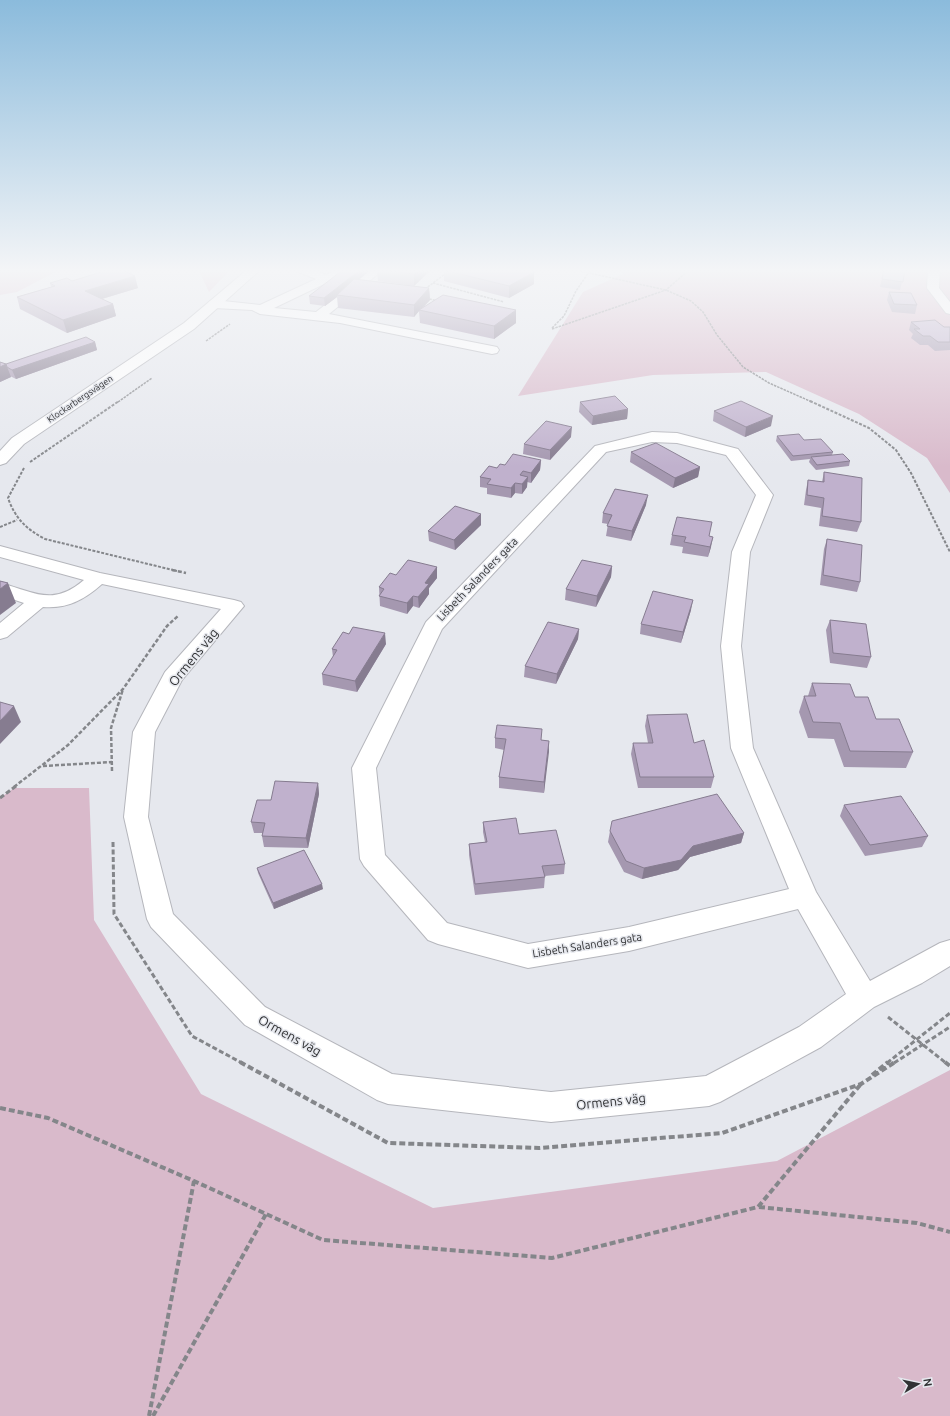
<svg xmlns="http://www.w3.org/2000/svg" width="950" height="1416" viewBox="0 0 950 1416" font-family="Ubuntu,sans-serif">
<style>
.green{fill:#d9bacb}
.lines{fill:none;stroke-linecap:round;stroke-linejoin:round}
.minor-casing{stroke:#b5b6bc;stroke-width:2}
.major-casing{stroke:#b5b6bc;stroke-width:2}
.path-far4{stroke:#84868a;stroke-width:1.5;stroke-dasharray:2.5 1;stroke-linecap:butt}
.path-far3{stroke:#84868a;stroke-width:2;stroke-dasharray:3 1.5;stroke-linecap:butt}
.path-far2{stroke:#84868a;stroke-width:2.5;stroke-dasharray:4 2;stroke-linecap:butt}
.path-far1{stroke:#84868a;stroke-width:3;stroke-dasharray:5 2.5;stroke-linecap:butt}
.path{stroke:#84868a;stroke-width:4;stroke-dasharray:6 3;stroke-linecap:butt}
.minor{fill:#fff;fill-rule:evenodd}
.major{fill:#fff;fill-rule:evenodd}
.wall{fill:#a598b0}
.shaded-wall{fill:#867c90}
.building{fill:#c0b1cd;stroke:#867c90}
.labels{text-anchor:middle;stroke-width:3;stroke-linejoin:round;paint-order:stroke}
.far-street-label{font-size:9px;fill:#313234;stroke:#e6e8ee}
.street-label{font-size:11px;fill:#313234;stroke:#e6e8ee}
.near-street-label{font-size:13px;fill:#313234;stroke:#e6e8ee}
</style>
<rect width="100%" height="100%" fill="#e6e8ee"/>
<path class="green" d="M 0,269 L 61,269 L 17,292 L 0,295 Z
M 195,269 L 231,269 L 209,292 L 199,271 Z
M 624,269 L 950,269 L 950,493 L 927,458 L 859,414 L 766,372 L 653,375 L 518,396 L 583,292 L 623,274 Z
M 14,788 L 89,788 L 94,920 L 201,1094 L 433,1208 L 777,1161 L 950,1070 L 950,1416 L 0,1416 L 0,798 Z"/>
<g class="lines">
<defs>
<path id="minor" d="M 294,269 L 311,269 L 326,275 L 338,269 L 353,269 L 351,271 L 274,308 L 316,312 L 371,269 L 384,269 L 329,314 L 492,346 L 497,347 L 499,350 L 497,353 L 492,354 L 340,323 L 260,314 L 252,310 L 214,308 L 210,307 L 208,304 L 210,301 L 214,300 L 260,305 L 316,279 L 296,271 Z
M 928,269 L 940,269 L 939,288 L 950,302 L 950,314 L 946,313 L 927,288 Z
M 652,432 L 677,433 L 738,449 L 773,495 L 750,552 L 741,646 L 753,748 L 816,892 L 870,981 L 940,943 L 950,940 L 950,966 L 922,983 L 874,1007 L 821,1047 L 720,1102 L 709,1106 L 551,1122 L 388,1104 L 377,1100 L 245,1025 L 151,927 L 147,919 L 124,817 L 133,732 L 165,672 L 221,609 L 102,584 C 84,600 67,609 43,607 L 7,637 L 0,639 L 0,623 L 24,603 L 0,595 L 0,583 C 35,592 52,607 84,580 L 0,557 L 0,546 L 100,573 L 234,600 L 241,602 L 244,606 L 182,680 L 155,732 L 148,817 L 173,914 L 265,1007 L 392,1074 L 551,1092 L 706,1076 L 799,1027 L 846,994 L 798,909 L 629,951 L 528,968 L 438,944 L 428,940 L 364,866 L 360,859 L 352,768 L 426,622 L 595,446 ZM 652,442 L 677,443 L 726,455 L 756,495 L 732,552 L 721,646 L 731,748 L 789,889 L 629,927 L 528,944 L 447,923 L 385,855 L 376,768 L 442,629 L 606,452 Z"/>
<path id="major" d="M 248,269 L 261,269 L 194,329 L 24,444 L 6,463 L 0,465 L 0,451 L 12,438 L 184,323 Z"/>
</defs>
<use href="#minor" class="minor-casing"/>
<use href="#major" class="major-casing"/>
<path class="path-far4" d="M 571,269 L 666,290 L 691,301 L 703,312 L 717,335 L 743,367 L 769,383 L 812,402
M 433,283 L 504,302
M 425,289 L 445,274
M 426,298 L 437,301
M 552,328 L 564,316 L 576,291 L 591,269
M 552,329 L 666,290 L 690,269
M 206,341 L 230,324
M 118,402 L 152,378"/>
<path class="path-far3" d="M 810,401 L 869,428 L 896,450 L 911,473 L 950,552
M 30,462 L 119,401
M 24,468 L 8,498 C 15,518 26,529 45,539 L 177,571
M 0,527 L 17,520"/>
<path class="path-far2" d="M 172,570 L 186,573
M 43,766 L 112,762
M 112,771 L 111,728 L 123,689
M 14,787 L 68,745 L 123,689 L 167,626 L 179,615"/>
<path class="path-far1" d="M 0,798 L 16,786
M 113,842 L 114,914 L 192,1036 L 242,1063
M 888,1017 L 946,1063
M 887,1063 L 950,1013
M 894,1063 L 950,1027"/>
<path class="path" d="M 240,1062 L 388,1143 L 539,1148 L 722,1133 L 861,1084 L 895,1062
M 945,1062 L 950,1066
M 872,1075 L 888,1062
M 0,1108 L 48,1118 L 194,1181 L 323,1240 L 552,1258 L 758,1207 L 861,1084
M 759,1207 L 917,1223 L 950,1232
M 149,1416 L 194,1181
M 153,1416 L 266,1214"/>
<use href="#minor" class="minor"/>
<use href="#major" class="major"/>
</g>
<path class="wall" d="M 377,269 L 432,269 L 414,286 L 378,281 Z
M 884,269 L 905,269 L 900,290 L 880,287 Z
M 444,270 L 534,284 L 509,298 L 444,281 Z
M 358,280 L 429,288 L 430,300 L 422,309 L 516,323 L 494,339 L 420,323 L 419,311 L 414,317 L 338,308 L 337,297 L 325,306 L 310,304 L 309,296 Z
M 72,281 L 138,288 L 102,299 L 113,304 L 116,316 L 67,333 L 20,309 L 17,297 L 51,287 L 50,283 Z
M 889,292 L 917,305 L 915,314 L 892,312 L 887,300 Z
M 911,322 L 944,327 L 950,327 L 950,350 L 935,351 L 928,345 L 920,345 L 911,338 L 913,334 L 909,330 Z
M 95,342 L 97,350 L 16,379 L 10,376 L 11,377 L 0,382 L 0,362 L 6,364 Z
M 580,402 L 628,409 L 627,419 L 592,425 L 579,412 Z
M 714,411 L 771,426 L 745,437 L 713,421 Z
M 777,436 L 804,440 L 833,452 L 832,455 L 850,461 L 849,466 L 816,470 L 809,462 L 810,459 L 791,461 L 776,441 Z
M 571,437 L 550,460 L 523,454 L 524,444 Z
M 631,452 L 700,467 L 698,477 L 673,488 L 630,462 Z
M 541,460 L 540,470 L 531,483 L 527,482 L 527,487 L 522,494 L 515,493 L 511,498 L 487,494 L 487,488 L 480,487 L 480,477 L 497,468 L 505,465 Z
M 824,472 L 861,522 L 857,532 L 819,526 L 821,508 L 804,505 L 806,490 L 808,480 L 822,482 Z
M 646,505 L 631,541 L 606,536 L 608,524 L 602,523 L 603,513 Z
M 481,514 L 481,525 L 455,550 L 429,541 L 428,531 Z
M 672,535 L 709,537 L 711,547 L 708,557 L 682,553 L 683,547 L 670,545 Z
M 827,539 L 860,582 L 857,592 L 820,585 L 824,549 Z
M 612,566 L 611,577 L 596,607 L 565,600 L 566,589 Z
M 437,567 L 437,578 L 429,588 L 429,594 L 419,608 L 413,606 L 407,614 L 380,606 L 379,587 L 396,575 Z
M 691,610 L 681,643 L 640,634 L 641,624 Z
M 830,620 L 871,657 L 867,668 L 830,663 L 826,630 Z
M 579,629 L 578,639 L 556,684 L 524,677 L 525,666 Z
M 386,644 L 357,692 L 323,685 L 322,674 L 333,657 L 332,649 Z
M 812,683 L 876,719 L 913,752 L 906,768 L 844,767 L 834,739 L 808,738 L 799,712 L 804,696 L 808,696 Z
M 647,715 L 694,743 L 714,777 L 711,788 L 638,788 L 631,754 L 633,743 L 648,743 L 645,726 Z
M 495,738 L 549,741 L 544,793 L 499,788 L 499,777 L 504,750 L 495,748 Z
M 318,783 L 319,794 L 308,848 L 264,847 L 262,836 L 263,833 L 254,833 L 251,822 L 271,800 Z
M 844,805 L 928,836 L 922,847 L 865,856 L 840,816 Z
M 483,822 L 519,834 L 565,864 L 564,874 L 545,876 L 544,888 L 475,895 L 469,855 L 469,844 L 485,842 L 483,832 Z
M 610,831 L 744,833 L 741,843 L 690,857 L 678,870 L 642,879 L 624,872 L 608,842 Z
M 257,868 L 323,889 L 274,909 L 258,873 Z"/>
<path class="shaded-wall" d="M 361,269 L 372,269 L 339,296 L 337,295 L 337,297 L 325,306 L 324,298 Z
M 419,269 L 432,269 L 414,286 L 414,274 Z
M 534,272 L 534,284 L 509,298 L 509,286 Z
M 135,276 L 138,288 L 88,303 L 85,291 Z
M 429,288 L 430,300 L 420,310 L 419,310 L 419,311 L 414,317 L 414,305 Z
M 113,304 L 116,316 L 67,333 L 63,320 Z
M 516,310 L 516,323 L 494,339 L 494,326 Z
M 95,342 L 97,350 L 16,379 L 12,370 Z
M 6,364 L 11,377 L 0,382 L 0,367 Z
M 628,409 L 627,419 L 592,425 L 593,416 Z
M 773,416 L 771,426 L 745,437 L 746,427 Z
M 572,427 L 571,437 L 550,460 L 550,450 Z
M 541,460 L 540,470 L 531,483 L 531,473 Z
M 700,467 L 698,477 L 673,488 L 675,478 Z
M 528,477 L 527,487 L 522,494 L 522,484 Z
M 515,483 L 515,493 L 511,498 L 511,488 Z
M 648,495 L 646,505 L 631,541 L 632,531 Z
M 481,514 L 481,525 L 455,550 L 454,540 Z
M 713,537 L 711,547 L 708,557 L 710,547 Z
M 612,566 L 611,577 L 596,607 L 597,596 Z
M 437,567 L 437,578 L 429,588 L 429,594 L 419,608 L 418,597 L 425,583 Z
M 8,583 L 16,603 L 0,615 L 0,589 Z
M 413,596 L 413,606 L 407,614 L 407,603 Z
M 693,600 L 691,610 L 681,643 L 683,632 Z
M 579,629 L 578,639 L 556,684 L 557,674 Z
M 385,633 L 386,644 L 357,692 L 355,681 Z
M 14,706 L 21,722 L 0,744 L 0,721 Z
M 549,741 L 549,752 L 544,793 L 544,782 Z
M 318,783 L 319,794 L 308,848 L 306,838 Z
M 744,833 L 741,843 L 690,857 L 678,870 L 642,879 L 644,868 L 693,846 Z
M 322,884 L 323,889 L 274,909 L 273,903 Z"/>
<path class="building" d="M 111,269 L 120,269 L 135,276 L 85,291 L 113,304 L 63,320 L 17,297 L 55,286 L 50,283 L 67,278 L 72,281 Z
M 344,269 L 361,269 L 324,298 L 309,296 Z
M 377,269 L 419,269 L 414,274 Z
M 445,269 L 521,269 L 534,272 L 509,286 L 444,270 Z
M 884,269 L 905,269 L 903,282 L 882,279 Z
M 354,279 L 429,288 L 414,305 L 337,295 Z
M 889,292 L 911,293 L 917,305 L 894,304 Z
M 443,295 L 516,310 L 494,326 L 419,310 Z
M 935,320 L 944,327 L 950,327 L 950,342 L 938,342 L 930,336 L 923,336 L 914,329 L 920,329 L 911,322 Z
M 86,337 L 95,342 L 12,370 L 7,367 L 6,364 Z
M 0,362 L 6,364 L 0,367 Z
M 615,396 L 628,409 L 593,416 L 580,402 Z
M 741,401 L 773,416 L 746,427 L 714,411 Z
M 546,421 L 572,427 L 550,450 L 524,444 Z
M 799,434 L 804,440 L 821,439 L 833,452 L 793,456 L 777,436 Z
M 656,443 L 700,467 L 675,478 L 631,452 Z
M 513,454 L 541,460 L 531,473 L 523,471 L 520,475 L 528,477 L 522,484 L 515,483 L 511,488 L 487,484 L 491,479 L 480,477 L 489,466 L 497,468 L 500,464 L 505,465 Z
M 843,454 L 850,461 L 817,465 L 811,457 Z
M 824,472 L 862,478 L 861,522 L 822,516 L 824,498 L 807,495 L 808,480 L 824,482 Z
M 615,489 L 648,495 L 632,531 L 607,526 L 612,515 L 603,513 Z
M 455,506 L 481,514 L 454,540 L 428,531 Z
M 677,517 L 712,522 L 709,536 L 713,537 L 710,547 L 684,542 L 686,537 L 672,535 Z
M 827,539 L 862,545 L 860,582 L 823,575 Z
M 408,560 L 437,567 L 425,583 L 429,584 L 418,597 L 413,596 L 407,603 L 379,596 L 384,589 L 379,587 L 390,573 L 396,575 Z
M 582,560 L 612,566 L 597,596 L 566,589 Z
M 0,581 L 8,583 L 0,589 Z
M 653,591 L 693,600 L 683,632 L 641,624 Z
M 830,620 L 866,624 L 871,657 L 833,653 Z
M 548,622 L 579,629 L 557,674 L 525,666 Z
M 353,627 L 385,633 L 355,681 L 322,674 L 337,650 L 332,649 L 343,632 L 349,634 Z
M 812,683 L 850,684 L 855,697 L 868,697 L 876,719 L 899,719 L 913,752 L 850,751 L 840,723 L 813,722 L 804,696 L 816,696 Z
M 0,702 L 14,706 L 0,721 Z
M 687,714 L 694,743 L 704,740 L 714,777 L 640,777 L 633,743 L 653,743 L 647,715 Z
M 497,725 L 542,729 L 541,740 L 549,741 L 544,782 L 499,777 L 506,739 L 495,738 Z
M 275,781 L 318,783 L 306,838 L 262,836 L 265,823 L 251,822 L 257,800 L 271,800 Z
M 717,794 L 744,833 L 693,846 L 681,860 L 644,868 L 626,861 L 610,831 L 612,821 Z
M 901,796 L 928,836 L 870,845 L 844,805 Z
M 516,818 L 519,834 L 556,830 L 565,864 L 542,866 L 545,877 L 475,884 L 469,844 L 487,842 L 483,822 Z
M 304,850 L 322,884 L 273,903 L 257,868 Z"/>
<linearGradient id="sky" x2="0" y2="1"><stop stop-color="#8bbbdc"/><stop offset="0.58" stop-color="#f4f5f7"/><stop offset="1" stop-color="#f4f5f7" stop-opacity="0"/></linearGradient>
<rect width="950" height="467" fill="url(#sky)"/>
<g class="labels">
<g class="far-street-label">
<text transform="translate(80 399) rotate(-34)" y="3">Klockarbergsvägen</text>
</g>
<g class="street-label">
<text transform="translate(477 579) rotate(-46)" y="4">Lisbeth Salanders gata</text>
<text transform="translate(587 945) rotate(-9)" y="4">Lisbeth Salanders gata</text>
</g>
<g class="near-street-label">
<text transform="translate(193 657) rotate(-51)" y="5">Ormens väg</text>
<text transform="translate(290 1035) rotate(29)" y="5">Ormens väg</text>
<text transform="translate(611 1101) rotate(-6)" y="5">Ormens väg</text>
</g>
</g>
<g transform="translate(918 1384) rotate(81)" stroke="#e6e8ee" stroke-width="3" paint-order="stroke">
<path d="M0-3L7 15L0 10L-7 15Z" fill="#313234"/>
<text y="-6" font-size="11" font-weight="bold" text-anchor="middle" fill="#313234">N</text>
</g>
</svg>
